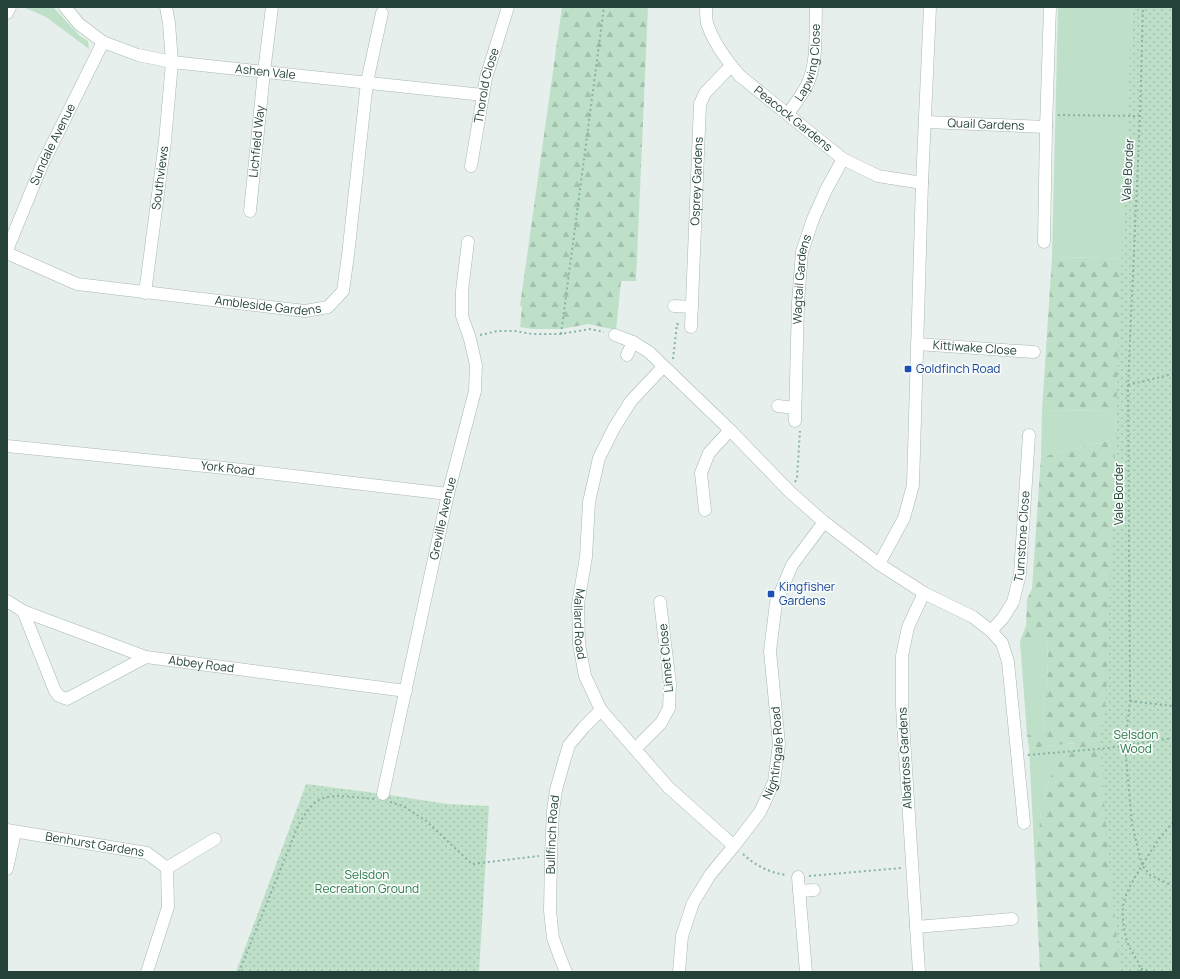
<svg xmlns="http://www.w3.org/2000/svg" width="1180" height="979" viewBox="0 0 1180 979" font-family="Manrope,sans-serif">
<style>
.grass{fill:#bfe0c8}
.forest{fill:url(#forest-firs)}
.park{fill:url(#park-dots)}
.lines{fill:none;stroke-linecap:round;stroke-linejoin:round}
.minor-casing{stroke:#a8b8b2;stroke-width:13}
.path{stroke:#86b3a5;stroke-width:2;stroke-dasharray:2 3;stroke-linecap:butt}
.minor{stroke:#fff;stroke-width:12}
.transit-dot{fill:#1a4fb4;stroke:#f7fbf9;stroke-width:1.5}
.labels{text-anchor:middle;stroke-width:3.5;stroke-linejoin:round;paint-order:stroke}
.street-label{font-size:12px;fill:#24423a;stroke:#f7fbf9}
.transit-label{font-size:12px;fill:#164399;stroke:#f7fbf9;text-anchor:start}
.park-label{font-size:12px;fill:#2d7a4b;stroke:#f7fbf9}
</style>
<defs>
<pattern id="forest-firs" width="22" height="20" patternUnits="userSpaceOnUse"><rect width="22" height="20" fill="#bfe0c8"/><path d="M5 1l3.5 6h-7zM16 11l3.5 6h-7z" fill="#a4c1ad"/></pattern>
<pattern id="park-dots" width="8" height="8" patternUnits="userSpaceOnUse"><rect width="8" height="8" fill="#bfe0c8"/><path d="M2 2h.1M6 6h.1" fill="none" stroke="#a4c1ad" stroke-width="1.8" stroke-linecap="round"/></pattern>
</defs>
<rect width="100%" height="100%" fill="#e6efeb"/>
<path class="grass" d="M 23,7 L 53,7 L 80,36 L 88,41 L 89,49 L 46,17 Z
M 1058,7 L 1132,7 L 1122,259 L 1105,258 L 1052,257 Z
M 1116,410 L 1115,438 L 1107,441 L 1041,457 L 1042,411 Z
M 1020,641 L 1047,641 L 1048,661 L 1047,687 L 1043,688 L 1044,735 L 1029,735 L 1027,734 Z
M 1075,743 C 1060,760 1049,778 1042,801 L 1035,865 L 1029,748 Z"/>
<path class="forest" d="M 562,7 L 648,7 L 636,281 L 621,281 L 616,330 L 589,324 L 561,329 L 532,329 L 520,327 L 522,307 L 520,306 Z
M 1132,7 L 1173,7 L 1130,972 L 1040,972 L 1035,865 L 1042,801 L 1051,776 L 1061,760 L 1075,743 L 1029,748 L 1027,734 L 1029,735 L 1044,735 L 1043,687 L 1047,687 L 1048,661 L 1047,641 L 1020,641 L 1026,626 L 1027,599 L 1032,589 L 1041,457 L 1107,441 L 1115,438 L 1116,410 L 1042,411 L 1052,257 L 1105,258 L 1122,259 Z"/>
<path class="park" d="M 1132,7 L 1173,7 L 1173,972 L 1120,972 L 1106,829 L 1102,769 L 1099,746 L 1106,698 L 1121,272 Z
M 306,784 L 383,794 L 447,804 L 489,806 L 479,972 L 236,972 Z"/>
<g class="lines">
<defs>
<g id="minor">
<path id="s1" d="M 65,7 L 79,24 L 103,42 L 138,55 L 172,62 L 483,95"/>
<path id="s2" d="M 706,7 C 706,12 706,18 707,23 C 713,42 727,61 740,76 L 843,159 L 878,176 L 922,183"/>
<path d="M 7,13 L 10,7"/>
<path id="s3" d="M 788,114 C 794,105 802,95 807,85 C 818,62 815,32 816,7"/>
<path id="s4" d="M 926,122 L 1046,127"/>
<path id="s5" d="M 471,166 L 486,78 L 508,7"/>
<path id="s6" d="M 250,211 L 264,72 L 272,7"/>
<path d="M 1044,242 L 1046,127 L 1050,7"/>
<path id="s7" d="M 7,250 L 42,165 L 103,42"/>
<path id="s8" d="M 7,253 L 77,284 L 305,311 L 328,307 L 343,291 L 348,255 L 367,82 L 382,13"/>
<path id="s9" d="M 145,293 L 165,141 L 172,62 L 169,23 L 166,7"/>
<path d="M 674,306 L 692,307"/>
<path id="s10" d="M 691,327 L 700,104 L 705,93 L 731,66"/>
<path d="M 615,335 L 633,342 L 649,352 L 730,430 L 790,492 L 824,522 L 879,564 L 924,593 L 973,617 L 991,631 L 1002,643 L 1008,662 L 1024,823"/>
<path id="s11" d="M 917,344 L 1034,352"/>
<path d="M 627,355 L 633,342"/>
<path id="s12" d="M 663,367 L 631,401 L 614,428 L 599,458 L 589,502 L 586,557 L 578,604 L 579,644 L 585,676 L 601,710 L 668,787 L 734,846"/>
<path d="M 778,406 L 795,408"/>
<path id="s13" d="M 795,421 L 798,303 L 802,252 L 813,219 L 826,190 L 843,159"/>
<path id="s14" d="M 7,446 L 225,468 L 448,494"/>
<path d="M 705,510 L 701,473 L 709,453 L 730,430"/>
<path d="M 879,564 L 904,518 L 913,485 L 922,183 L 930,7"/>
<path id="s15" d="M 7,601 L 23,611 L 146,657 L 406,691"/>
<path d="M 23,611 L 55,691 L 59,696 L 67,699 L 146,657"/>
<path id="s16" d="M 991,631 L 1003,618 L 1013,602 L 1020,574 L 1029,435"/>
<path d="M 635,749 L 661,723 L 669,708 L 670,684 L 660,602"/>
<path id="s17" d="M 383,794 L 448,494 L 475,391 L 476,365 L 470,339 L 462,316 L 462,291 L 468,242"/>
<path id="s18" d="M 7,830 L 147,853 L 167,868 L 168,907 L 147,972"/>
<path d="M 167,868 L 215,839"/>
<path d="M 7,869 L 15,832"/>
<path d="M 798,877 L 806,972"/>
<path d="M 799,891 L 814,890"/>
<path d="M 916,927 L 1012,919"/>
<path id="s19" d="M 566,972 L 561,960 L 553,938 L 550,911 L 551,855 L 553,811 L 556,790 L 563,765 L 569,745 L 584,727 L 601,710"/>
<path id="s20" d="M 679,972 L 682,936 L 693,903 L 710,875 L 734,846 L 760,812 L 774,782 L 779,744 L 770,651 L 776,603 L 792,565 L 824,522"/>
<path d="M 919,972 L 902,706 L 902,656 L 908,627 L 924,593"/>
</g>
</defs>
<use href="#minor" class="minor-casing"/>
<path class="path" d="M 1058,115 L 1139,116
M 561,334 L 604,7
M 480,335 L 498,331 L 515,331 L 532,334 L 561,334 L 590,329 L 604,332
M 673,359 L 677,324 L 680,325
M 1128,385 L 1173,374
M 795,482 L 797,478 L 800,431
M 1130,701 L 1173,706
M 1028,755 L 1109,748 L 1173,738
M 390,802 L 403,806 L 425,820 L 472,864 L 539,856
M 1173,822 L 1159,839 L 1142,865 L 1150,875 L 1173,886
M 743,854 C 756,866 770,873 787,875
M 809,876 L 901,868
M 1141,969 L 1152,972
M 239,972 L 298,826 C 303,817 309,807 317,801 C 331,792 358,798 374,799
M 1141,972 C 1139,959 1131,953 1127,941 C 1124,931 1122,918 1123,907 C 1125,892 1135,878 1142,865 L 1132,824 L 1125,746 L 1130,701 L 1128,385 L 1140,116 L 1143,7"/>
<use href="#minor" class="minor"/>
</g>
<g class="transit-dot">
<rect x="904" y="365" width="8" height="8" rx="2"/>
<rect x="767" y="590" width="8" height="8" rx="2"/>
</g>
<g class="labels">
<g class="street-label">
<text dy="4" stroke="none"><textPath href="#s3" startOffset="57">Lapwing Close</textPath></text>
<text dy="4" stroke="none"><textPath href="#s1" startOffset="218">Ashen Vale</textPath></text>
<text dy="4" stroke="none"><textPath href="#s5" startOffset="82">Thorold Close</textPath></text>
<text dy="4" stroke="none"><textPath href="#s2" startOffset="147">Peacock Gardens</textPath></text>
<text dy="4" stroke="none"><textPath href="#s4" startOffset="60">Quail Gardens</textPath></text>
<text dy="4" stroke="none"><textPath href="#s6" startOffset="70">Lichfield Way</textPath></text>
<text dy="4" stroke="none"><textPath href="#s7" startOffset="115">Sundale Avenue</textPath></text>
<text transform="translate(1128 170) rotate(-87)" y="4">Vale Border</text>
<text dy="4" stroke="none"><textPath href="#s9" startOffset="116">Southviews</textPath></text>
<text dy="4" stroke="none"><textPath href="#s10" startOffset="146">Osprey Gardens</textPath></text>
<text dy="4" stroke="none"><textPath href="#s13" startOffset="142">Wagtail Gardens</textPath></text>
<text dy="4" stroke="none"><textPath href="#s8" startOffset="269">Ambleside Gardens</textPath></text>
<text dy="4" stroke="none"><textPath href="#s11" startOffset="58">Kittiwake Close</textPath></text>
<text dy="4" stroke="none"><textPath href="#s14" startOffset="222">York Road</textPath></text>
<text transform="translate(1119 494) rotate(-90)" y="4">Vale Border</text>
<text dy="4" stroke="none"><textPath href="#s17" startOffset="282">Greville Avenue</textPath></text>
<text dy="4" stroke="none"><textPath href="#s16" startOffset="103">Turnstone Close</textPath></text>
<text dy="4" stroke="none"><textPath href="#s12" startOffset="280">Mallard Road</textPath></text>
<text transform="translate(666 658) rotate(-95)" y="4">Linnet Close</text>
<text dy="4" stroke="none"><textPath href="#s15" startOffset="206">Abbey Road</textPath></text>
<text dy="4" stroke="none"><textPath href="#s20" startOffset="246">Nightingale Road</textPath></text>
<text transform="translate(905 758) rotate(-93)" y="4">Albatross Gardens</text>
<text dy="4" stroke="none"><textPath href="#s19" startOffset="140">Bullfinch Road</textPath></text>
<text dy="4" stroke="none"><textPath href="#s18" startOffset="89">Benhurst Gardens</textPath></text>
</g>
<g class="transit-label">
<text x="916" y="373">Goldfinch Road</text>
<text x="779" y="591">Kingfisher<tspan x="779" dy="14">Gardens</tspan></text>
</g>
<g class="park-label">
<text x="1136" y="739">Selsdon<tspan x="1136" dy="14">Wood</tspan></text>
<text x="367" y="879">Selsdon<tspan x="367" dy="14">Recreation Ground</tspan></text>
</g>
</g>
<rect width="1180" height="979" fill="none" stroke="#24423a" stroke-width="16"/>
</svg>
